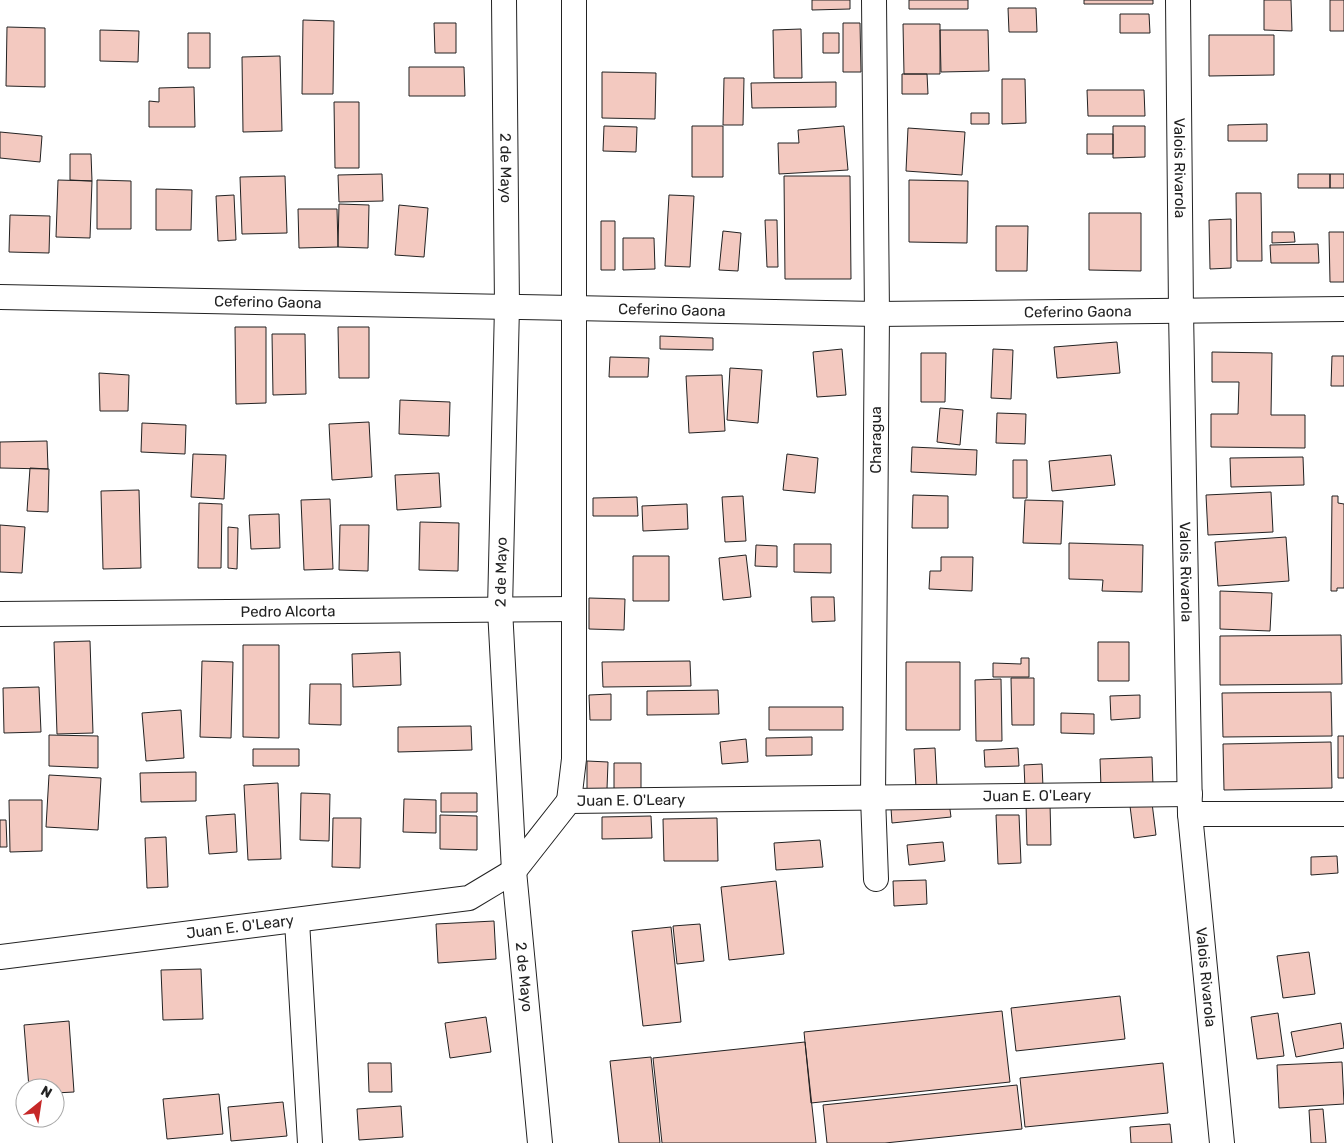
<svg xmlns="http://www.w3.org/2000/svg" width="1344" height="1143" viewBox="0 0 1344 1143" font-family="Rubik,sans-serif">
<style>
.building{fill:#f3c9c0;stroke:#222}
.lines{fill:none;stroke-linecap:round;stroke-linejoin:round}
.street-casing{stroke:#222;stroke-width:26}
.street{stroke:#fff;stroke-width:24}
.labels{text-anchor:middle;stroke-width:4;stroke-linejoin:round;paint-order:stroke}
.street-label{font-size:15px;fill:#222;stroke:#fff}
</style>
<rect width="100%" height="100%" fill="#fff"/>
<path class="building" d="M 812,0 L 850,0 L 850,9 L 812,10 Z
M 909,0 L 968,0 L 968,9 L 909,9 Z
M 1084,0 L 1153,0 L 1153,4 L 1084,4 Z
M 1264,0 L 1291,0 L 1292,31 L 1264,30 Z
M 1330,0 L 1344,0 L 1344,31 L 1330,31 Z
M 1008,8 L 1036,8 L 1037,32 L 1009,32 Z
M 1120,14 L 1149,14 L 1150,33 L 1120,33 Z
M 303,20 L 334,21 L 333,94 L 302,94 Z
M 434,23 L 456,23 L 456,53 L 435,53 Z
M 843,23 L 860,23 L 861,72 L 843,72 Z
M 903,24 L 940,24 L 940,74 L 904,74 Z
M 7,27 L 45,28 L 45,87 L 6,86 Z
M 801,29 L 802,78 L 774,78 L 773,30 Z
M 100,30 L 139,31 L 138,62 L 100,61 Z
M 940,30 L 988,30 L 989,71 L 941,72 Z
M 188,33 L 210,33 L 210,68 L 188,68 Z
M 823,33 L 839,33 L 839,53 L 823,53 Z
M 1209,35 L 1274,35 L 1274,75 L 1209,76 Z
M 280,56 L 282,131 L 243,132 L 242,57 Z
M 409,67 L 464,67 L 465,96 L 409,96 Z
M 602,72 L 656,73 L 655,119 L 602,118 Z
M 902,74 L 927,74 L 928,94 L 902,94 Z
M 724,78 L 744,78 L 743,125 L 723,125 Z
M 1002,79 L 1025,79 L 1026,123 L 1002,124 Z
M 836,82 L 836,107 L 752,108 L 751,83 Z
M 194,87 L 195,127 L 149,127 L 149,101 L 159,102 L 159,88 Z
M 1087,90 L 1144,90 L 1145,116 L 1088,116 Z
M 334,102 L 359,102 L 359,168 L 335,168 Z
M 971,113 L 989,113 L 989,124 L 971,124 Z
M 1267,124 L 1267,141 L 1228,141 L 1228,125 Z
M 604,126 L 637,127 L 636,152 L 603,151 Z
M 692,126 L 723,126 L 723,177 L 692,177 Z
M 844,126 L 848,170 L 779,174 L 778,143 L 799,143 L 798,130 Z
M 1113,126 L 1145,126 L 1145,157 L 1113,158 Z
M 908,128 L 965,132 L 962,175 L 906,171 Z
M 0,132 L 42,136 L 40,162 L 0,158 Z
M 1087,134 L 1113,134 L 1113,154 L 1087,154 Z
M 70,154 L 91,154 L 92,181 L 70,180 Z
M 382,174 L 383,201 L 339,202 L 338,175 Z
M 1298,174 L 1330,174 L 1330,188 L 1298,188 Z
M 1330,174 L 1344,174 L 1344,188 L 1330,188 Z
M 285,176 L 287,233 L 242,234 L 240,177 Z
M 784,176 L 850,176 L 851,279 L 785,279 Z
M 58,180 L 92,181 L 90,238 L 56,237 Z
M 97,180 L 131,181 L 131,229 L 97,229 Z
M 909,180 L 968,181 L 967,243 L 909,242 Z
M 156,189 L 192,190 L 191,230 L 156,230 Z
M 1236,193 L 1261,193 L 1262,261 L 1237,261 Z
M 234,195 L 236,240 L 218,241 L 216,196 Z
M 669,195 L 694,196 L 690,267 L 665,266 Z
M 339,204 L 369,205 L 368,248 L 338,247 Z
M 399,205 L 428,208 L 424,257 L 395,255 Z
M 298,209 L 337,209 L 338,247 L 299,248 Z
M 1089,213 L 1141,213 L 1141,271 L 1089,270 Z
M 10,215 L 50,216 L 49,253 L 9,252 Z
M 1231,219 L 1231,268 L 1210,269 L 1209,220 Z
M 765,220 L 777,220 L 778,267 L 767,267 Z
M 601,221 L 615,221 L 615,270 L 601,270 Z
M 996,226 L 1028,226 L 1027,271 L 996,271 Z
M 723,231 L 741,233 L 738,271 L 719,270 Z
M 1272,232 L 1294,232 L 1295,242 L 1272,243 Z
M 1329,232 L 1344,232 L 1344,282 L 1330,282 Z
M 623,238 L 654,238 L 655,269 L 623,270 Z
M 1318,244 L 1319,263 L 1271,263 L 1270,245 Z
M 235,327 L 266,327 L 266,403 L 236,404 Z
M 338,327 L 369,327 L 369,378 L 339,378 Z
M 272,334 L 305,334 L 306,394 L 273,395 Z
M 660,336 L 713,338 L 713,350 L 660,349 Z
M 1117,342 L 1120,373 L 1057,378 L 1054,347 Z
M 842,349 L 846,395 L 817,397 L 813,352 Z
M 993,349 L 1013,350 L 1011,399 L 991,398 Z
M 1212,352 L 1272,353 L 1271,415 L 1305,415 L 1305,448 L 1211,447 L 1211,414 L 1238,414 L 1239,382 L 1212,382 Z
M 921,353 L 946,353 L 945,402 L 921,402 Z
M 1332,356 L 1344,356 L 1344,386 L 1331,386 Z
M 610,357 L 649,358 L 648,377 L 609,377 Z
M 730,368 L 762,370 L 758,423 L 727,420 Z
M 99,373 L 129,375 L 128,411 L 100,411 Z
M 722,375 L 725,431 L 689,433 L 686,376 Z
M 400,400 L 450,402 L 449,436 L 399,434 Z
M 940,408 L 963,410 L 960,445 L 937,442 Z
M 997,413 L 1026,414 L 1025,444 L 996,443 Z
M 369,422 L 372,477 L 332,480 L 329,424 Z
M 142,423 L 186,425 L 185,454 L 141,452 Z
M 47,441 L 48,469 L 0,468 L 0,442 Z
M 912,447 L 977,450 L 976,475 L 911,472 Z
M 193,454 L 226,455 L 224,499 L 191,497 Z
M 787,454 L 818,458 L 815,493 L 783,490 Z
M 1111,455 L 1115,485 L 1052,491 L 1049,461 Z
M 1303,457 L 1304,485 L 1231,487 L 1230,458 Z
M 1013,460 L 1027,460 L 1027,498 L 1013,498 Z
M 30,468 L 49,469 L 48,512 L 27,511 Z
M 439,473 L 441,507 L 397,510 L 395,475 Z
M 139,490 L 141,568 L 103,569 L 101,491 Z
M 1271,492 L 1273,532 L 1208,535 L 1206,495 Z
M 913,495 L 948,496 L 948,528 L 912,528 Z
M 743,496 L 746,541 L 725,542 L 722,497 Z
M 1332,496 L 1338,496 L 1338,503 L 1344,504 L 1344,588 L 1337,588 L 1337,591 L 1331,591 Z
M 637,497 L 638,516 L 593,516 L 593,498 Z
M 330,499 L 333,569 L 304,570 L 301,500 Z
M 1025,500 L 1063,501 L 1061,544 L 1023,543 Z
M 199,503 L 222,504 L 221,568 L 198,568 Z
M 687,504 L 688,529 L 643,531 L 642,506 Z
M 279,514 L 280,548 L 251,549 L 249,515 Z
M 420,522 L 459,523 L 458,571 L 419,570 Z
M 0,525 L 25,527 L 22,573 L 0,572 Z
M 340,525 L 369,525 L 368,571 L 339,570 Z
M 228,527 L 238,528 L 237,569 L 228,568 Z
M 1286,537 L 1289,581 L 1218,586 L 1215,542 Z
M 1069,543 L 1143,545 L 1142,592 L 1102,591 L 1103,580 L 1069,579 Z
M 794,544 L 831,544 L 831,573 L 794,572 Z
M 756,545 L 777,546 L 777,567 L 755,566 Z
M 746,555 L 751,597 L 723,600 L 719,558 Z
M 633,556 L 669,556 L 669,601 L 633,601 Z
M 941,557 L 973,557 L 972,591 L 929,589 L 930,571 L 941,571 Z
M 1220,591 L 1272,593 L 1270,631 L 1220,629 Z
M 811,597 L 834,597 L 835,621 L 812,622 Z
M 589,598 L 625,599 L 624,630 L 589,629 Z
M 1341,635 L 1342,684 L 1220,685 L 1220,636 Z
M 90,641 L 93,733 L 57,734 L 54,642 Z
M 1098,642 L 1129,642 L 1129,681 L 1098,681 Z
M 243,645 L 279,645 L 279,738 L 243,737 Z
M 400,652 L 401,685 L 353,687 L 352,654 Z
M 1021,658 L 1029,658 L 1029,677 L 993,677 L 993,663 L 1021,664 Z
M 202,661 L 233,662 L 231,738 L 200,737 Z
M 690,661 L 691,686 L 603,687 L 602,662 Z
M 906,662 L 960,662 L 960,730 L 906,730 Z
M 1011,678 L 1034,678 L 1034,725 L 1012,725 Z
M 1001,679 L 1002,741 L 976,741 L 975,680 Z
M 310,684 L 341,684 L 341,725 L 309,724 Z
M 39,687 L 41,732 L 4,733 L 3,688 Z
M 718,690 L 719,714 L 647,715 L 647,691 Z
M 1331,692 L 1332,736 L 1223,737 L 1222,693 Z
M 611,694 L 611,720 L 590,720 L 589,695 Z
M 1140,695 L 1140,718 L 1111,720 L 1110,696 Z
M 769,707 L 843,707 L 843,730 L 769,730 Z
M 181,710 L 184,758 L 146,761 L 142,713 Z
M 1061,713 L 1094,714 L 1094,734 L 1061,733 Z
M 471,726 L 472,750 L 398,752 L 398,727 Z
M 49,735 L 98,736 L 98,768 L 49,766 Z
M 1338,736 L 1344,736 L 1344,778 L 1338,778 Z
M 812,737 L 812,755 L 766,756 L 766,738 Z
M 746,739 L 748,762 L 722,764 L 720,742 Z
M 1331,742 L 1332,788 L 1224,790 L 1223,744 Z
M 935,748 L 937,787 L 916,788 L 914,749 Z
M 1018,748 L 1019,766 L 985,767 L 984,750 Z
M 253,749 L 299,749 L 299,766 L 253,766 Z
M 1152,757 L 1153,786 L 1101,787 L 1100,759 Z
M 587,761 L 608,762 L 607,789 L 587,789 Z
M 614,763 L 641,763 L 641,792 L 614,791 Z
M 1042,764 L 1043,787 L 1025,788 L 1024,765 Z
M 196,772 L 196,801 L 141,802 L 140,773 Z
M 49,775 L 101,778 L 98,830 L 46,827 Z
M 278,783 L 281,859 L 248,860 L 244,785 Z
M 301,793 L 330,794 L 329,841 L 300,840 Z
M 441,793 L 477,793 L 477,812 L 441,812 Z
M 404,799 L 436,800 L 436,833 L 403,832 Z
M 9,800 L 42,800 L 42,851 L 10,852 Z
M 949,802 L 951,817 L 892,823 L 891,808 Z
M 1026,803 L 1050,803 L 1051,845 L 1027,845 Z
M 1152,803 L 1156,835 L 1134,838 L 1130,806 Z
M 235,814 L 237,852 L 209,854 L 206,816 Z
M 440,815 L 477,816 L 477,850 L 440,849 Z
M 996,815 L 1019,815 L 1021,863 L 998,864 Z
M 651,816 L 652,838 L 602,839 L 602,817 Z
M 333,818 L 361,818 L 360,868 L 332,867 Z
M 717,818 L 718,861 L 664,861 L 663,819 Z
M 0,820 L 6,820 L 7,847 L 0,847 Z
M 166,837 L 168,887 L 147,888 L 145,838 Z
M 820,840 L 823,867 L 776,870 L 774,843 Z
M 943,842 L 945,861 L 909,865 L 907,845 Z
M 1337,856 L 1338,873 L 1311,875 L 1311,857 Z
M 926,880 L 927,904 L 894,906 L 893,881 Z
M 776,881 L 784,954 L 729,960 L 721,887 Z
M 494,921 L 496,959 L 438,963 L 436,924 Z
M 700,924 L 704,961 L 677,964 L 673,926 Z
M 671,927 L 681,1022 L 643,1026 L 632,931 Z
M 1309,952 L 1315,994 L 1283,998 L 1277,956 Z
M 201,969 L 203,1019 L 163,1020 L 161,970 Z
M 1120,996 L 1125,1039 L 1016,1051 L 1011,1008 Z
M 1002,1011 L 1010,1082 L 811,1103 L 804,1032 Z
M 1278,1013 L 1284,1056 L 1257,1059 L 1251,1017 Z
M 486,1017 L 491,1052 L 450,1058 L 445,1023 Z
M 69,1021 L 74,1092 L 55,1093 L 55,1088 L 29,1088 L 24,1025 Z
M 1341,1023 L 1344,1048 L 1296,1057 L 1291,1032 Z
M 805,1042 L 816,1143 L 662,1143 L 653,1058 Z
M 651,1057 L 660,1143 L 619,1143 L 610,1061 Z
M 1342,1062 L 1344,1104 L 1279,1108 L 1277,1065 Z
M 368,1063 L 391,1063 L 392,1092 L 369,1092 Z
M 1163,1063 L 1168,1113 L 1025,1127 L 1020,1078 Z
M 1017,1085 L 1022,1129 L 885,1143 L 827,1143 L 823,1105 Z
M 219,1094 L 223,1134 L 167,1139 L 163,1099 Z
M 283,1102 L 287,1136 L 231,1141 L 228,1107 Z
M 401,1106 L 403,1137 L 359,1140 L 357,1109 Z
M 1323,1109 L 1326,1143 L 1311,1143 L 1309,1110 Z
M 1170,1124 L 1172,1143 L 1131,1143 L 1130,1127 Z"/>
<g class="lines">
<defs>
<g id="street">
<path id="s1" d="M 504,0 L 507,306 L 500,609 L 514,871 L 540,1143"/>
<path d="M 874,0 L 877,314 L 873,797 L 876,879"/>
<path id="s2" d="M 1178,0 L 1181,311 L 1190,814 L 1222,1143"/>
<path id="s3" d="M 0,297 L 877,314 L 1344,309"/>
<path id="s4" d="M 0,614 L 574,609"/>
<path d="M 569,801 L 574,759 L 574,0"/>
<path id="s5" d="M 569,801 L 1190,794"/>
<path d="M 1190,814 L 1344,814"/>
<path d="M 297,921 L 310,1143"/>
<path id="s6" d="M 0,957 L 469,898 L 514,871 L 569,801"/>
</g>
</defs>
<use href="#street" class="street-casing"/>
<use href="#street" class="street"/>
</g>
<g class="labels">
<g class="street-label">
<text dy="5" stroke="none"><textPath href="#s1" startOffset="168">2 de Mayo</textPath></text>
<text dy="5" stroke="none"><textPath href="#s2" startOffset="168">Valois Rivarola</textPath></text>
<text dy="5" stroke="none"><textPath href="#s3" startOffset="268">Ceferino Gaona</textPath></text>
<text dy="5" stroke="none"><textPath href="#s3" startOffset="672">Ceferino Gaona</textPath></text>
<text dy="5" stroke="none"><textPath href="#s3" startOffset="1078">Ceferino Gaona</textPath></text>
<text transform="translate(876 440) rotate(-90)" y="5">Charagua</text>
<text transform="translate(501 572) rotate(-89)" y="5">2 de Mayo</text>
<text dy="5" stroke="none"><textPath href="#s2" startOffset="572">Valois Rivarola</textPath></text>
<text dy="5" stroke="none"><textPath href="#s4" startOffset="288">Pedro Alcorta</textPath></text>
<text dy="5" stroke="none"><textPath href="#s5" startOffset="468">Juan E. O'Leary</textPath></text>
<text dy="5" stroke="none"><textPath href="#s5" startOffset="62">Juan E. O'Leary</textPath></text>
<text dy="5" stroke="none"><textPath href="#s6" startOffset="242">Juan E. O'Leary</textPath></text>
<text dy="5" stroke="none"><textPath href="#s1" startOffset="978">2 de Mayo</textPath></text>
<text dy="5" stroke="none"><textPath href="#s2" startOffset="978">Valois Rivarola</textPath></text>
</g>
</g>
<g transform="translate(40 1103) rotate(30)"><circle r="24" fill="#ffffff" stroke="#a7a7a7"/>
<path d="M0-4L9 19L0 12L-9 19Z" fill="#c62828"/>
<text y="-8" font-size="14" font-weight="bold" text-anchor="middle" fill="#222222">N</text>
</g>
</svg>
